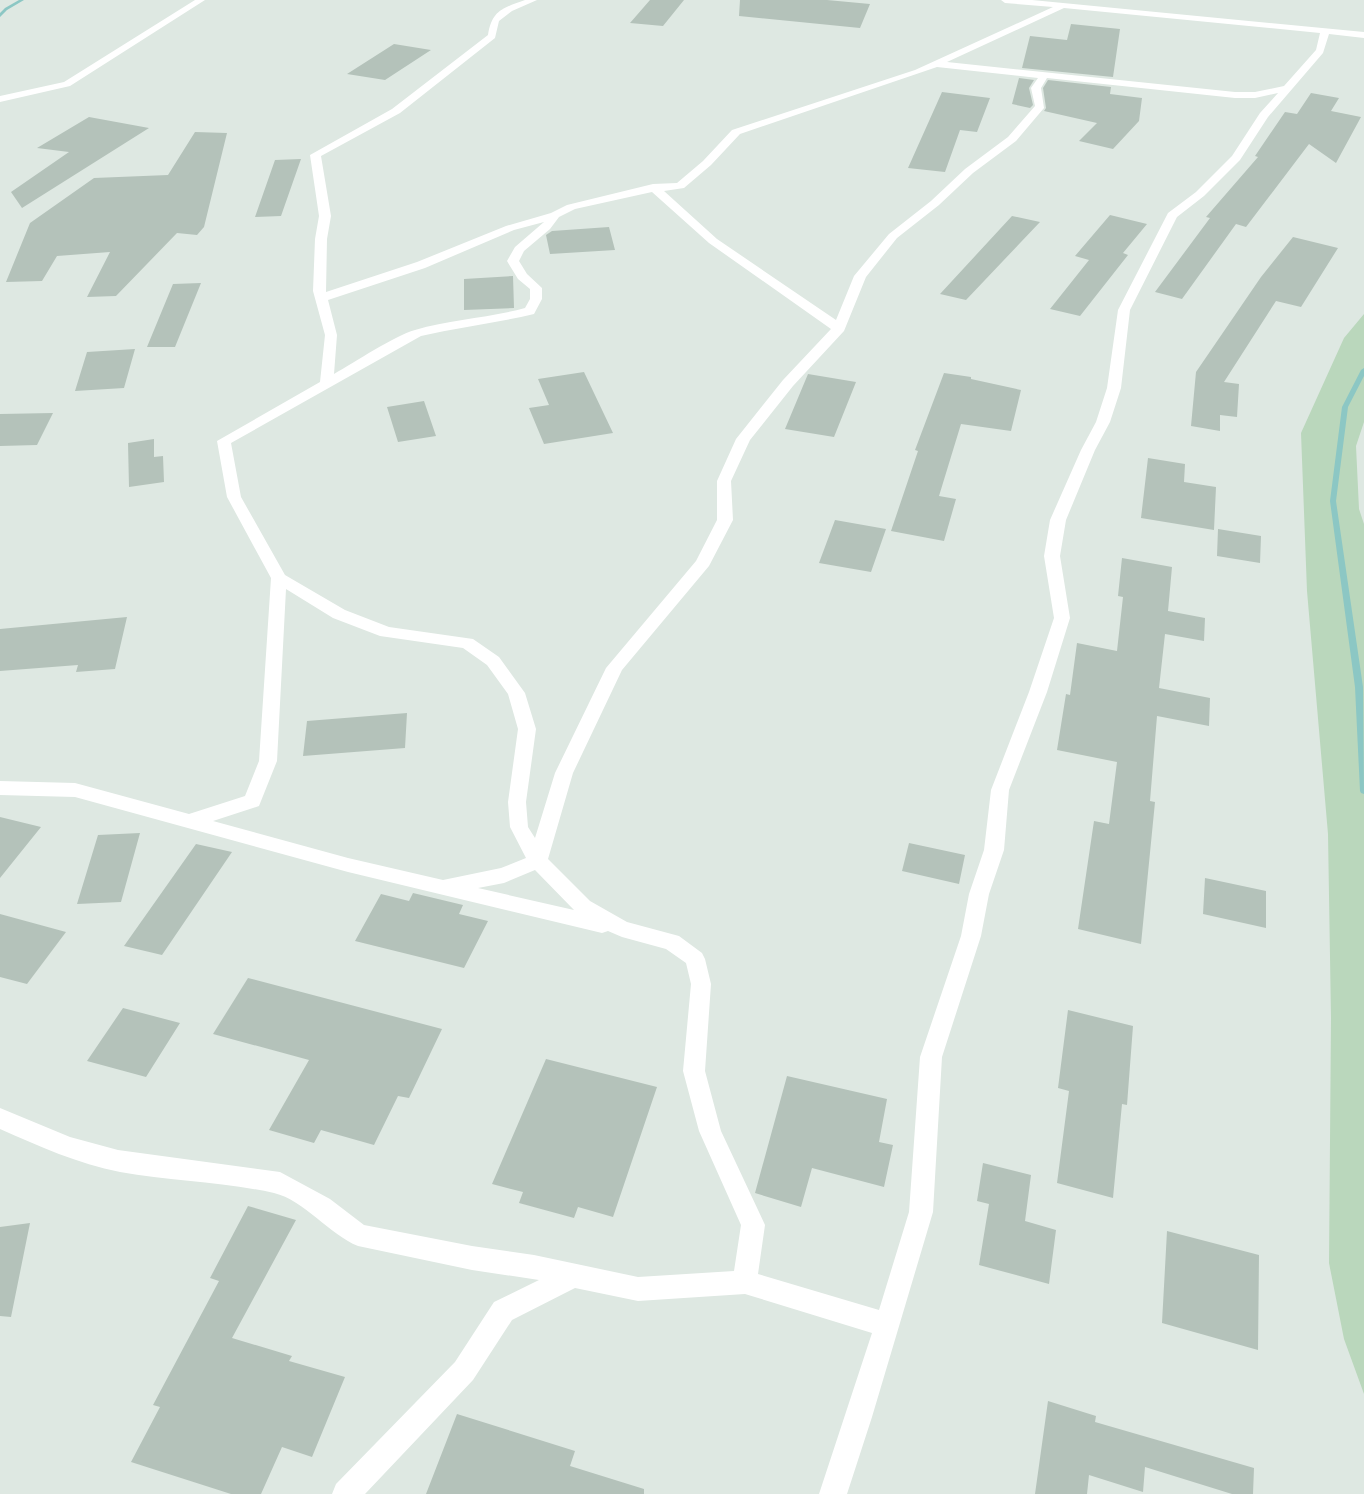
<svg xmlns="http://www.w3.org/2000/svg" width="1364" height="1494" viewBox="0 0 1364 1494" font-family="Overpass,sans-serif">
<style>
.green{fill:#bad7bc}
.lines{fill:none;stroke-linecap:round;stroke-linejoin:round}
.stream{fill:#8cc7c4;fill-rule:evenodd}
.building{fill:#b4c2ba}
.minor{fill:#fff;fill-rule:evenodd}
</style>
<rect width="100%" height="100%" fill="#dee8e2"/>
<path class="green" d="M 1364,314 L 1364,422 L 1356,446 L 1359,509 L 1364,524 L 1364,1394 L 1344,1339 L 1329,1263 L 1331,1018 L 1328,834 L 1307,591 L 1301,433 L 1344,338 Z"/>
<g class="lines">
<path class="stream" d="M 19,0 L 24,0 L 7,10 L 0,17 L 0,13 L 5,8 Z
M 1364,368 L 1364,376 L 1348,407 L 1336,501 L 1363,687 L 1364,794 L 1361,793 L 1360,791 L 1355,687 L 1330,501 L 1342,407 L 1361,370 Z"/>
</g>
<path class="building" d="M 650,0 L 684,0 L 663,26 L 630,23 Z
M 740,0 L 827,0 L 870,4 L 860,28 L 739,16 Z
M 1071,24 L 1120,29 L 1113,77 L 1022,68 L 1030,36 L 1067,40 Z
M 394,44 L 431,50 L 385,80 L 347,74 Z
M 1019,78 L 1034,80 L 1029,88 L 1033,105 L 1030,108 L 1012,104 Z
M 1048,80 L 1111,87 L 1110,94 L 1142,98 L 1139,121 L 1113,149 L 1079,141 L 1097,123 L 1044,111 L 1046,108 L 1043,88 Z
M 942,92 L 990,98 L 977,132 L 960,130 L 945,172 L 908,168 Z
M 1311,93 L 1339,98 L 1331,111 L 1361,117 L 1336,163 L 1309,144 L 1246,227 L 1236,224 L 1182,299 L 1155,292 L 1210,218 L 1206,217 L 1258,157 L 1255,156 L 1285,112 L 1297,114 Z
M 89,117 L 149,128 L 22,208 L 11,192 L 69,152 L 37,148 Z
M 195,132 L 227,133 L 204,227 L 197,235 L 177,233 L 116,296 L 87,297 L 110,252 L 57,256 L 42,281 L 6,282 L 30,223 L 94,178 L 168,175 Z
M 301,159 L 281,216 L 255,217 L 275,160 Z
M 1110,215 L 1147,224 L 1123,253 L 1128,255 L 1080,316 L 1050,309 L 1089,260 L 1075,256 Z
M 1012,216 L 1040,222 L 966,300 L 940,294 Z
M 609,227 L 615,250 L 550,254 L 546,235 L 552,231 Z
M 1293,237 L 1338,248 L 1301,307 L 1276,301 L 1224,382 L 1239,384 L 1237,417 L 1220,415 L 1220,431 L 1191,426 L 1196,372 L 1261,277 Z
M 513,276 L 514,308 L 464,310 L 464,279 Z
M 201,283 L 175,347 L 147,347 L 173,284 Z
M 135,349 L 124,388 L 75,391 L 87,352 Z
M 584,372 L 613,433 L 544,444 L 529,408 L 549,405 L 538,379 Z
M 944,373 L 971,377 L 971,379 L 1021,390 L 1011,431 L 961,424 L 939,496 L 956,499 L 944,541 L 891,531 L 918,451 L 915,450 Z
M 808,374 L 856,382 L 834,437 L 785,429 Z
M 424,401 L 436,436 L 398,442 L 387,407 Z
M 53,413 L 37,445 L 0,446 L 0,414 Z
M 154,439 L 154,457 L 163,456 L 164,482 L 129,487 L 128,443 Z
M 1148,458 L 1185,464 L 1184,482 L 1216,487 L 1214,530 L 1141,518 Z
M 835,520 L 886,529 L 871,572 L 819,563 Z
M 1218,529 L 1261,536 L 1260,563 L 1217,556 Z
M 1122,558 L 1172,567 L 1168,611 L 1205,618 L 1204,641 L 1165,634 L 1159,688 L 1210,698 L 1209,726 L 1157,716 L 1150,801 L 1155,802 L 1141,944 L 1078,929 L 1094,821 L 1109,824 L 1117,762 L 1057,750 L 1066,694 L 1070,695 L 1077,643 L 1117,651 L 1123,597 L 1118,596 Z
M 127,617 L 115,669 L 76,672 L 78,665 L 0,671 L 0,629 Z
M 407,713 L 405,748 L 303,756 L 307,721 Z
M 0,817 L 41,827 L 0,878 Z
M 140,833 L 121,902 L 77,904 L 98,835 Z
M 909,843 L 965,855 L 959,884 L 902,871 Z
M 196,844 L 232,852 L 162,955 L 124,946 Z
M 1205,878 L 1266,891 L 1266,928 L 1203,914 Z
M 413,893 L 463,905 L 459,914 L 488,921 L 464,968 L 355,941 L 381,894 L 409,901 Z
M 0,914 L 66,932 L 27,984 L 0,977 Z
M 248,978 L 442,1029 L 409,1098 L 398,1096 L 374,1145 L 321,1130 L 314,1143 L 269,1130 L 309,1060 L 213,1034 Z
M 123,1008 L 180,1023 L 146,1077 L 87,1061 Z
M 1068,1010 L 1133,1026 L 1127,1105 L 1122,1104 L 1113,1198 L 1057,1183 L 1069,1091 L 1058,1088 Z
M 546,1059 L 657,1087 L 613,1217 L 578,1207 L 574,1218 L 519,1203 L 523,1192 L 492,1184 Z
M 787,1076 L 887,1099 L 879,1142 L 893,1145 L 884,1187 L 812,1168 L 801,1207 L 755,1193 Z
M 983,1163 L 1031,1175 L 1025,1221 L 1056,1230 L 1049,1284 L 979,1265 L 989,1204 L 977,1201 Z
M 248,1206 L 296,1220 L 232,1338 L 292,1356 L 289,1361 L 345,1377 L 312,1457 L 282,1447 L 261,1494 L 231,1494 L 131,1462 L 160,1407 L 153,1405 L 219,1281 L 210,1278 Z
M 30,1223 L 11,1317 L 0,1316 L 0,1227 Z
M 1167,1231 L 1259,1255 L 1258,1350 L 1162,1323 Z
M 1048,1401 L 1096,1416 L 1095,1422 L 1254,1468 L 1253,1494 L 1232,1494 L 1145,1467 L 1143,1492 L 1089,1475 L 1087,1494 L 1035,1494 Z
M 457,1414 L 575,1451 L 570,1466 L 644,1489 L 644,1494 L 426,1494 Z"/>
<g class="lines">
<path class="minor" d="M 195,0 L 205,0 L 70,86 L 0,102 L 0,96 L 64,82 Z
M 525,0 L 537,0 L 512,11 L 499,21 L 495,38 L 400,113 L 321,156 L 331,216 L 327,239 L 326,292 L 417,262 L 506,226 L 551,213 L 567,205 L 653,184 L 677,183 L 703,161 L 732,130 L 915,70 L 1053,7 L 1005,3 L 1001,0 L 1032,0 L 1364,32 L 1364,38 L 1329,34 L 1323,53 L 1268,117 L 1240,160 L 1204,196 L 1177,217 L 1130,310 L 1121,388 L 1110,422 L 1095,450 L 1066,520 L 1060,556 L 1070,618 L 1047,692 L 1009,790 L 1004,850 L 989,894 L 981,936 L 942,1057 L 933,1212 L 872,1417 L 847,1494 L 819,1494 L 872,1333 L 745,1294 L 638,1301 L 575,1288 L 512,1320 L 473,1380 L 365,1494 L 332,1494 L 336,1484 L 455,1362 L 494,1302 L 539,1280 L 472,1270 L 358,1246 C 330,1235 304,1200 274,1193 C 224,1182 171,1181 120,1172 C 78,1164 39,1146 0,1129 L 0,1108 L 70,1137 L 118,1150 L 280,1172 L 330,1199 L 364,1225 L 472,1246 L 534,1255 L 638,1277 L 734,1271 L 741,1225 L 699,1131 L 683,1071 L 691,984 L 686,963 L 666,949 L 622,937 L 608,931 L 602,933 L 348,872 L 75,797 L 0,795 L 0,781 L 75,783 L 189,814 L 245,796 L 259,761 L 271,578 L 227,497 L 217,441 L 320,382 L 325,335 L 313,291 L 315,239 L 319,216 L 310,155 L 392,109 L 488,35 C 492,10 503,8 525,0 ZM 1064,8 L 1320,33 L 1316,50 L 1284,86 L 1255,92 L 1235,92 L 947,62 ZM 937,67 L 1038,78 L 1031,88 L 1035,106 L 1008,137 L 965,169 L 931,201 L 889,234 L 854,276 L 836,320 L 717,239 L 664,191 L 684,188 L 711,165 L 740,134 ZM 1047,78 L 1235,98 L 1255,98 L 1278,93 L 1260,113 L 1232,156 L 1196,192 L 1168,213 L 1118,310 L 1107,388 L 1096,422 L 1081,450 L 1050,520 L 1044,556 L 1054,618 L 1029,692 L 991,790 L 984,850 L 969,894 L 961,936 L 920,1057 L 909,1212 L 879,1310 L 758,1274 L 765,1225 L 721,1131 L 705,1071 L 711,984 L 705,959 L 702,953 L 679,936 L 627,922 L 590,901 L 548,859 L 573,773 L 622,670 L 709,566 L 733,520 L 731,481 L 750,440 L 793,386 L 844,331 L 866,277 L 897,238 L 939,205 L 973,173 L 1016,141 L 1044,108 L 1041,88 ZM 652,192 L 709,243 L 831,329 L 783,380 L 736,439 L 717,481 L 717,520 L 696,561 L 606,668 L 555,773 L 535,838 L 528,827 L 526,802 L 536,729 L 525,693 L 499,657 L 473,639 L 389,627 L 345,610 L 285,575 L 241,497 L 231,443 L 421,336 C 459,327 497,323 534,314 L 542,299 L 542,288 L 527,274 L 519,261 L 524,251 L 550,229 L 559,217 L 575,209 ZM 544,222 L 515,247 L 507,261 L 518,279 L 530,289 L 530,299 L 525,308 C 489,318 451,319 415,330 C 394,336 355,362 334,374 L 337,335 L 328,300 L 425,268 L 514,230 ZM 286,589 L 333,618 L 380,636 L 463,648 L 487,665 L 508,694 L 518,729 L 508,802 L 510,827 L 526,858 L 501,868 L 443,880 L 348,858 L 213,821 L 259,806 L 277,761 ZM 535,870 L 574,910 L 478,888 L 504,883 Z"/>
</g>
</svg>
